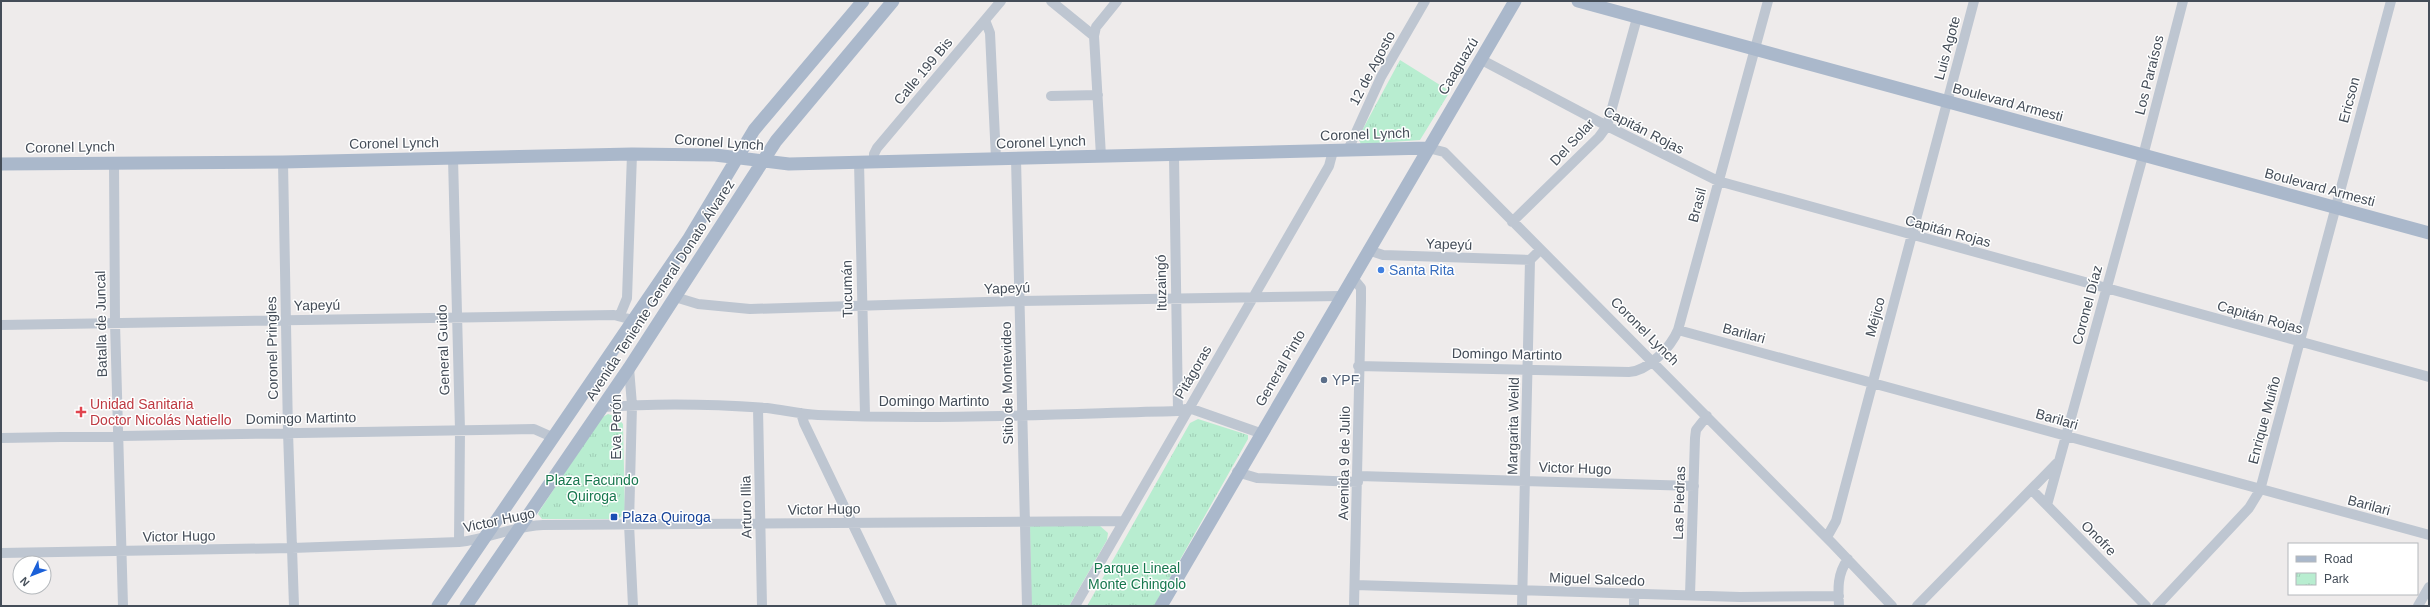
<svg xmlns="http://www.w3.org/2000/svg" width="2430" height="607" viewBox="0 0 2430 607" font-family="Helvetica,sans-serif">
<style>
.park{fill:url(#park-tufts)}
.lines{fill:none;stroke-linecap:round;stroke-linejoin:round}
.minor{stroke:#bec6d1;stroke-width:10}
.major{stroke:#aab8cb;stroke-width:13}
.shop-dot{fill:#3f7fe0;stroke:#fff;stroke-width:1.5}
.service-dot{fill:#5c6f8a;stroke:#fff;stroke-width:1.5}
.health-dot{fill:#e0444e;stroke:#fff;stroke-width:1.5}
.transit-dot{fill:#1a4fb4;stroke:#fff;stroke-width:1.5}
.labels{text-anchor:middle;stroke-width:3;stroke-linejoin:round;paint-order:stroke}
.street-label{font-size:14px;fill:#444d58;stroke:#fff}
.shop-label{font-size:14px;fill:#366cbe;stroke:#fff;text-anchor:start}
.service-label{font-size:14px;fill:#4e5e75;stroke:#fff;text-anchor:start}
.health-label{font-size:14px;fill:#be3a42;stroke:#fff;text-anchor:start}
.park-label{font-size:14px;fill:#17774e;stroke:#fff}
.transit-label{font-size:14px;fill:#164399;stroke:#fff;text-anchor:start}
</style>
<defs>
<pattern id="park-tufts" width="24" height="20" patternUnits="userSpaceOnUse"><rect width="24" height="20" fill="#b8edd0"/><path d="M3 7l-1-3M5 7V3M7 7l1-3M15 17l-1-3M17 17v-4M19 17l1-3" fill="none" stroke="#9fcdb5"/></pattern>
</defs>
<rect width="100%" height="100%" fill="#eeebeb"/>
<path class="park" d="M 1400,60 L 1448,90 L 1449,93 L 1420,140 L 1361,144 L 1358,138 Z
M 608,414 L 617,417 L 623,424 L 625,514 L 618,519 L 542,519 L 538,514 L 540,510 L 601,418 Z
M 1198,419 L 1248,435 L 1248,439 L 1154,606 L 1087,606 L 1190,423 Z
M 1099,525 L 1108,533 L 1107,540 L 1069,606 L 1031,606 L 1030,526 Z"/>
<g class="lines">
<path class="minor" d="M 1051,1 L 1094,36 L 1101,156
M 985,20 L 990,33 L 996,159
M 1094,36 L 1096,27 L 1117,1
M 1480,59 L 1607,126 L 1718,181 L 2429,377
M 1051,96 L 1098,95
M 1428,148 L 1444,152 L 1832,543 L 1892,606
M 1348,150 L 1381,77 L 1425,1
M 1174,156 L 1178,411
M 453,158 L 460,430 L 459,542
M 1016,159 L 1027,606
M 114,162 L 115,323 L 123,606
M 283,162 L 288,432 L 294,606
M 859,162 L 865,415
M 874,162 L 874,154 L 877,148 L 1001,1
M 1512,222 L 1599,137 L 1607,126 L 1637,18
M 1368,250 L 1383,255 L 1530,260
M 1352,277 L 1361,288 L 1361,301 L 1354,606
M 675,297 L 698,304 L 750,309 L 1020,301 L 1341,296
M 620,315 L 627,298 L 632,154
M 1,325 L 614,315 L 633,320
M 1678,330 L 2429,535
M 1358,366 L 1629,372 C 1648,371 1671,347 1678,330 L 1768,1
M 629,368 L 632,405 L 629,524 L 633,606
M 603,407 C 657,403 713,404 767,408 C 784,410 800,414 818,415 C 937,420 1058,414 1178,411 L 1189,408 L 1260,433
M 758,408 L 762,606
M 801,413 L 804,423 L 892,606
M 1,438 L 534,429 L 552,437
M 1237,472 L 1257,478 L 1358,482
M 1359,476 L 1694,486
M 2032,490 L 2146,606
M 2047,505 L 2143,156 L 2183,1
M 1827,537 L 1836,521 L 1974,1
M 1,553 L 292,548 L 459,542 C 488,539 514,526 543,525 L 1123,521
M 1355,585 L 1740,597 L 1839,596
M 1690,595 L 1695,438 L 1696,430 L 1707,416
M 1075,606 L 1329,166 L 1333,151
M 1522,606 L 1530,260 L 1540,250
M 1634,606 L 1634,595
M 1839,606 C 1838,589 1837,574 1848,559
M 1917,606 L 2057,463
M 2157,606 L 2249,508 L 2260,490 L 2391,1
M 2418,606 L 2429,587"/>
<path class="major" d="M 1578,1 L 2429,233
M 1,164 L 283,162 L 632,154 L 715,155 L 789,164 L 1428,148
M 438,606 L 688,240 L 754,130 L 863,1
M 466,606 L 629,368 L 776,141 L 893,1
M 1161,606 L 1515,1"/>
</g>
<circle class="shop-dot" cx="1381" cy="270" r="4"/>
<circle class="service-dot" cx="1324" cy="380" r="4"/>
<path class="health-dot" d="M79 406h4v4h4v4h-4v4h-4v-4h-4v-4h4z"/>
<rect class="transit-dot" x="610" y="513" width="8" height="8" rx="2"/>
<g class="labels">
<g class="street-label">
<text transform="translate(1947 48) rotate(-75)" y="5">Luis Agote</text>
<text transform="translate(1458 66) rotate(-59)" y="5">Caaguazú</text>
<text transform="translate(1372 68) rotate(-62)" y="5">12 de Agosto</text>
<text transform="translate(923 71) rotate(-50)" y="5">Calle 199 Bis</text>
<text transform="translate(2149 75) rotate(-76)" y="5">Los Paraísos</text>
<text transform="translate(2349 100) rotate(-75)" y="5">Ericson</text>
<text transform="translate(2008 102) rotate(15)" y="5">Boulevard Armesti</text>
<text transform="translate(1644 130) rotate(27)" y="5">Capitán Rojas</text>
<text transform="translate(1365 134) rotate(-2)" y="5">Coronel Lynch</text>
<text transform="translate(719 142) rotate(4)" y="5">Coronel Lynch</text>
<text transform="translate(1041 142) rotate(-2)" y="5">Coronel Lynch</text>
<text transform="translate(1572 142) rotate(-47)" y="5">Del Solar</text>
<text transform="translate(394 143) rotate(-1)" y="5">Coronel Lynch</text>
<text transform="translate(70 147) rotate(-1)" y="5">Coronel Lynch</text>
<text transform="translate(2320 187) rotate(15)" y="5">Boulevard Armesti</text>
<text transform="translate(1697 205) rotate(-75)" y="5">Brasil</text>
<text transform="translate(1948 231) rotate(15)" y="5">Capitán Rojas</text>
<text transform="translate(1449 244) rotate(2)" y="5">Yapeyú</text>
<text transform="translate(1161 283) rotate(-91)" y="5">Ituzaingó</text>
<text transform="translate(1007 288) rotate(-2)" y="5">Yapeyú</text>
<text transform="translate(847 289) rotate(-91)" y="5">Tucumán</text>
<text transform="translate(660 290) rotate(-57)" y="5">Avenida Teniente General Donato Álvarez</text>
<text transform="translate(317 305) rotate(-1)" y="5">Yapeyú</text>
<text transform="translate(2087 305) rotate(-75)" y="5">Coronel Díaz</text>
<text transform="translate(1875 317) rotate(-75)" y="5">Méjico</text>
<text transform="translate(2260 317) rotate(16)" y="5">Capitán Rojas</text>
<text transform="translate(101 324) rotate(-91)" y="5">Batalla de Juncal</text>
<text transform="translate(1645 331) rotate(45)" y="5">Coronel Lynch</text>
<text transform="translate(1744 333) rotate(15)" y="5">Barilari</text>
<text transform="translate(272 348) rotate(-91)" y="5">Coronel Pringles</text>
<text transform="translate(443 350) rotate(-92)" y="5">General Guido</text>
<text transform="translate(1507 354) rotate(1)" y="5">Domingo Martinto</text>
<text transform="translate(1280 368) rotate(-60)" y="5">General Pinto</text>
<text transform="translate(1193 372) rotate(-60)" y="5">Pitágoras</text>
<text transform="translate(1007 383) rotate(-91)" y="5">Sitio de Montevideo</text>
<text x="934" y="406">Domingo Martinto</text>
<text transform="translate(301 418) rotate(-1)" y="5">Domingo Martinto</text>
<text transform="translate(2057 419) rotate(16)" y="5">Barilari</text>
<text transform="translate(2264 420) rotate(-75)" y="5">Enrique Muiño</text>
<text transform="translate(1513 426) rotate(-89)" y="5">Margarita Weild</text>
<text transform="translate(616 427) rotate(-90)" y="5">Eva Perón</text>
<text transform="translate(1344 463) rotate(-89)" y="5">Avenida 9 de Julio</text>
<text transform="translate(1575 468) rotate(2)" y="5">Victor Hugo</text>
<text transform="translate(1679 503) rotate(-88)" y="5">Las Piedras</text>
<text transform="translate(2369 505) rotate(15)" y="5">Barilari</text>
<text transform="translate(746 507) rotate(-91)" y="5">Arturo Illia</text>
<text transform="translate(824 509) rotate(-1)" y="5">Victor Hugo</text>
<text transform="translate(499 520) rotate(-12)" y="5">Victor Hugo</text>
<text transform="translate(179 536) rotate(-1)" y="5">Victor Hugo</text>
<text transform="translate(2099 538) rotate(45)" y="5">Onofre</text>
<text transform="translate(1597 579) rotate(2)" y="5">Miguel Salcedo</text>
</g>
<g class="shop-label">
<text x="1389" y="275">Santa Rita</text>
</g>
<g class="service-label">
<text x="1332" y="385">YPF</text>
</g>
<g class="health-label">
<text x="90" y="409">Unidad Sanitaria<tspan x="90" dy="16">Doctor Nicolás Natiello</tspan></text>
</g>
<g class="park-label">
<text x="592" y="485">Plaza Facundo<tspan x="592" dy="16">Quiroga</tspan></text>
<text x="1137" y="573">Parque Lineal<tspan x="1137" dy="16">Monte Chingolo</tspan></text>
</g>
<g class="transit-label">
<text x="622" y="522">Plaza Quiroga</text>
</g>
</g>
<rect width="2430" height="607" fill="none" stroke="#444d58" stroke-width="4"/>
<rect x="2288" y="543" width="130" height="52" fill="#ffffff" stroke="#b4b8bc"/>
<rect x="2296" y="556" width="20" height="6" fill="#aab8cb" stroke="#b4b8bc"/>
<text x="2324" y="563" font-size="12" fill="#444d58">Road</text>
<rect x="2296" y="573" width="20" height="12" fill="url(#park-tufts)" stroke="#b4b8bc"/>
<text x="2324" y="583" font-size="12" fill="#444d58">Park</text>
<g transform="translate(32 575) rotate(227)"><circle r="19" fill="#ffffff" stroke="#b4b8bc"/>
<path d="M0-3L7 15L0 10L-7 15Z" fill="#1b60d8"/>
<text y="-6" font-size="11" font-weight="bold" text-anchor="middle" fill="#444d58">N</text>
</g>
</svg>
